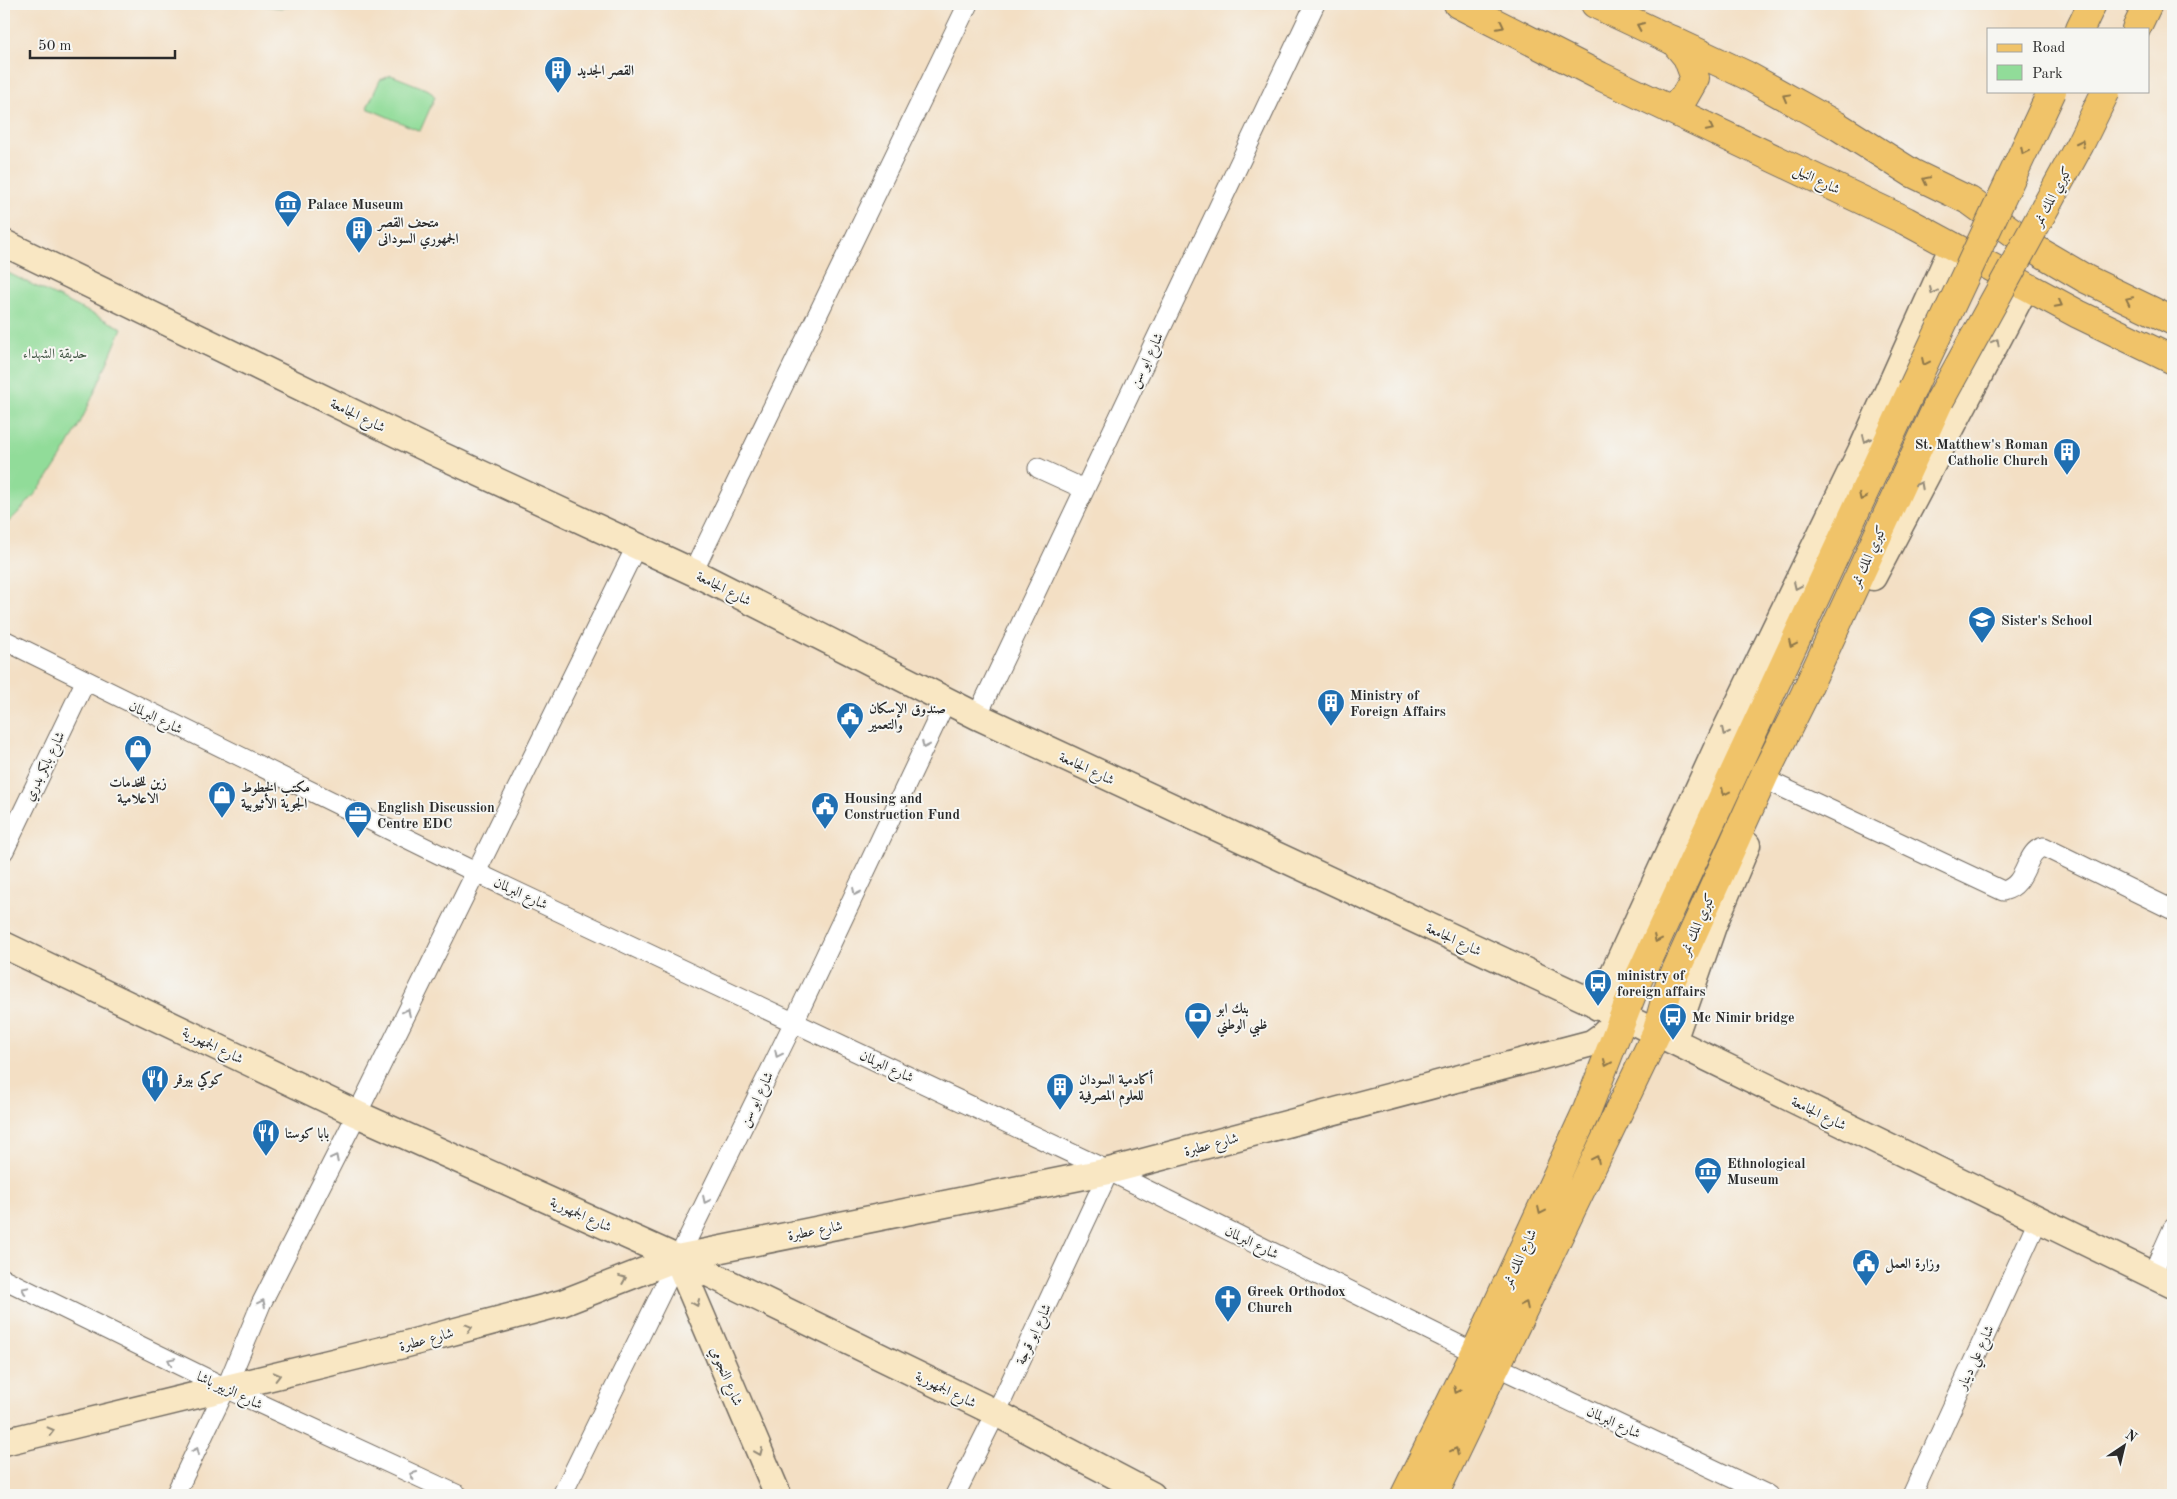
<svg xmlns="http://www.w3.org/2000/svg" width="2177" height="1499" viewBox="0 0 2177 1499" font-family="'Old Standard TT',Amiri,serif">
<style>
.green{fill:#91dc99;stroke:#5e8462}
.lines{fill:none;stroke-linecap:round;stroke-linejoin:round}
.street-casing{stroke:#716a61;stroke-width:21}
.secondary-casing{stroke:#716a61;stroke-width:29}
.primary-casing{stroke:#716a61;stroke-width:30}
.highway-casing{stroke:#716a61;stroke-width:30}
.street{stroke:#fff;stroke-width:19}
.secondary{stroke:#f9e7c3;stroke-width:26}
.primary{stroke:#f0c369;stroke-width:28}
.highway{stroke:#f0c369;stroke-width:28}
.highway-bridge-casing{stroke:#716a61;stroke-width:30;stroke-linecap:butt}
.highway-bridge{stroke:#f0c369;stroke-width:28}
.oneway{stroke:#8e774a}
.oneway2{stroke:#928977}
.oneway3{stroke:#a0a0a0}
.labels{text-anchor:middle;stroke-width:4;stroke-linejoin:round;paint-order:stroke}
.poi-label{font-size:14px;font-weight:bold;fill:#2b2b2b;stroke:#f6f6f2;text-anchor:start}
.street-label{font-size:14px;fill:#2b2b2b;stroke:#f6f6f2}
.park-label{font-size:14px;fill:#445746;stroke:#f6f6f2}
</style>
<rect width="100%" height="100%" fill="#f6f6f2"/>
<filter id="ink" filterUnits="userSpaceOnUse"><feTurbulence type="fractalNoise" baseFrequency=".02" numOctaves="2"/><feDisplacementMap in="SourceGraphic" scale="10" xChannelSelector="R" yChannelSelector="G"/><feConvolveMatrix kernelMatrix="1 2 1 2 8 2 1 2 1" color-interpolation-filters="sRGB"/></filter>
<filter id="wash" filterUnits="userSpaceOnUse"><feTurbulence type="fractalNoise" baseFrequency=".0096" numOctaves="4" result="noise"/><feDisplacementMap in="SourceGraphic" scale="20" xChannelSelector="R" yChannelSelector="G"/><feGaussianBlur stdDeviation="1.12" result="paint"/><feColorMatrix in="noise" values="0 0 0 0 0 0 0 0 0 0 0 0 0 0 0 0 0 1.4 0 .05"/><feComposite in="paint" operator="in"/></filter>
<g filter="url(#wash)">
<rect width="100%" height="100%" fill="#f3dfc4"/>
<path class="green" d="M 252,4 L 295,4 L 283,8 Z
M 391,75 L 429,90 L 435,97 L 420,131 L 367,108 L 380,80 Z
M 4,271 L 122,328 C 91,400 65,473 4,526 Z"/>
</g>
<g filter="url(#ink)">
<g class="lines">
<defs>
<path id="street" d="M 1038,468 L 1084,489
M 693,572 L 968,4
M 4,640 L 475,872 L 1109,1171 L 1475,1353 L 1496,1366 L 1768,1495
M 977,716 L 1315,4
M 1773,783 L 2003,891 C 2029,885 2024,850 2044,847 L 2173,910
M 4,851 L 85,682
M 2152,1275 L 2173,1228
M 4,1279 L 226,1388 L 458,1495
M 175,1495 L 226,1388 L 261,1304 L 357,1114 L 636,547
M 562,1495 L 794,1022 L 946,701
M 955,1495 L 996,1413 L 1109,1171
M 1912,1495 L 2038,1220"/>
<path id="secondary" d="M 4,243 L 432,451 L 693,572 L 977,716 L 1622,1016 L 2173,1285
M 1873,577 L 2026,286
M 4,945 L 357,1114 L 677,1258 L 996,1413 L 1152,1495
M 1598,1007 L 1717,748 L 1862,449 L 1953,246
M 1673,1041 L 1713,926 L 1747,845
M 677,1258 L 778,1495
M 4,1442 L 403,1345 L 562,1303 L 677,1258 L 1109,1171 L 1592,1043 L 1602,1036 L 1622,1016"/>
<path id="primary" d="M 1458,4 L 1600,76 L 1906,221 L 2078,314 L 2173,360
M 1595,4 L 1746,75 L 1836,125 L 1912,173 L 1970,201 L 2040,252 L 2086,279 L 2173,321
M 1669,109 L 1683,99 L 1695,78 L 1687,57 L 1673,40"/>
<path id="highway" d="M 2080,29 L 2092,4
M 2136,29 L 2148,4
M 1405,1495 L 1475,1353 L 1587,1110 L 1636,984 L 1912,389
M 1434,1495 L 1656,1034 L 1669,986 L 1765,774 L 1803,698 L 1940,400"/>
</defs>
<use href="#street" class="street-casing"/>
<use href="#secondary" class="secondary-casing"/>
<use href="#primary" class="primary-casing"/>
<use href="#highway" class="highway-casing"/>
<use href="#street" class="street"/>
<use href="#secondary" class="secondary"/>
<use href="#primary" class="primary"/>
<use href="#highway" class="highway"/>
<defs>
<path id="highway-bridge" d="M 1912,389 L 2052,91
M 1940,400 L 2080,144 L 2106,91"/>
</defs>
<use href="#highway-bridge" class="highway-bridge-casing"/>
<use href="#highway-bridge" class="highway-bridge"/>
</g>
<defs><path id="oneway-chevron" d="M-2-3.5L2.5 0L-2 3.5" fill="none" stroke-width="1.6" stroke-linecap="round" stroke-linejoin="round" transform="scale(1.25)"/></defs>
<g class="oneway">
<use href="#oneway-chevron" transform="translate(1501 26) rotate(27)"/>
<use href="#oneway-chevron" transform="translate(1640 26) rotate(-156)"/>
<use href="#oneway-chevron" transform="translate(1786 97) rotate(-151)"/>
<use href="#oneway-chevron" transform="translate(1710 128) rotate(26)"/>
<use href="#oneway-chevron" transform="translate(2081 143) rotate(-63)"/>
<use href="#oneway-chevron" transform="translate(2024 151) rotate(115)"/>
<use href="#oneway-chevron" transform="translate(1926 180) rotate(-154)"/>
<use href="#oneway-chevron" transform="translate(2129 300) rotate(-154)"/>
<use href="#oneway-chevron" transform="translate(2059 304) rotate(28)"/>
<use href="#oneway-chevron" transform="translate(1925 362) rotate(115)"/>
<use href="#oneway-chevron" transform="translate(1862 497) rotate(115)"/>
<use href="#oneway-chevron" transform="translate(1792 644) rotate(115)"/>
<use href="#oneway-chevron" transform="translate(1725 792) rotate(115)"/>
<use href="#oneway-chevron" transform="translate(1657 939) rotate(115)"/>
<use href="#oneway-chevron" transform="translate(1607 1063) rotate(113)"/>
<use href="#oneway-chevron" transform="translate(1596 1159) rotate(-64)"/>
<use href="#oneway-chevron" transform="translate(1541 1211) rotate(115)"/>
<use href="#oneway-chevron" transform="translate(1525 1305) rotate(-64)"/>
<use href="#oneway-chevron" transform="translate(1457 1390) rotate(116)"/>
<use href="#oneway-chevron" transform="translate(1455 1451) rotate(-64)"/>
</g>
<g class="oneway2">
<use href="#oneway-chevron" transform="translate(1933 291) rotate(114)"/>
<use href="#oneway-chevron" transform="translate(1996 342) rotate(-62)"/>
<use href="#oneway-chevron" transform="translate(1866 439) rotate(114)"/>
<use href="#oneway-chevron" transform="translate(1920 485) rotate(-62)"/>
<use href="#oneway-chevron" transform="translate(1797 586) rotate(115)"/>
<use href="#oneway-chevron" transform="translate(1725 732) rotate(116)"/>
<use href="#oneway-chevron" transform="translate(623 1279) rotate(-22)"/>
<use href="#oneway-chevron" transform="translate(696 1303) rotate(67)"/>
<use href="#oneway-chevron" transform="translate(469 1328) rotate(-15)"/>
<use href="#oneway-chevron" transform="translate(277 1376) rotate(-14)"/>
<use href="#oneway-chevron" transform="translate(51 1431) rotate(-14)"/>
<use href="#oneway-chevron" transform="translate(759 1452) rotate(67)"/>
</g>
<g class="oneway3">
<use href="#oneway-chevron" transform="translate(925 745) rotate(115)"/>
<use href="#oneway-chevron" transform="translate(856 892) rotate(115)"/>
<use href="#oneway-chevron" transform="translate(407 1012) rotate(-64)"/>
<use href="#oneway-chevron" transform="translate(778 1054) rotate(116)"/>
<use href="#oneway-chevron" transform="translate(335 1158) rotate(-63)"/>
<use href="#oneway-chevron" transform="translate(706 1200) rotate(116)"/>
<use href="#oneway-chevron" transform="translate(25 1290) rotate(-154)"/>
<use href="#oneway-chevron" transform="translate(262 1303) rotate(-64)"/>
<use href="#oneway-chevron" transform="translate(171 1361) rotate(-154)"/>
<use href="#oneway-chevron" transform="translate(196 1451) rotate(-65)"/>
<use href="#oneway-chevron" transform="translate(413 1475) rotate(-155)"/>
</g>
</g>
<defs>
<symbol id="building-pin" viewBox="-11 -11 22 30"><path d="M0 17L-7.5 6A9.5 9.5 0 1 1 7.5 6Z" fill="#1f6fb2" stroke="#f6f6f2"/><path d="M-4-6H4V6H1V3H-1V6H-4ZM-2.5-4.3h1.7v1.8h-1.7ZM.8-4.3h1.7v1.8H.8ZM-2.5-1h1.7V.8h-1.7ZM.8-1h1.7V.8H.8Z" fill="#fff"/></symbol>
<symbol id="museum-pin" viewBox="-11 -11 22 30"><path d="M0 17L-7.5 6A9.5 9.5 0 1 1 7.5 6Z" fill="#1f6fb2" stroke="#f6f6f2"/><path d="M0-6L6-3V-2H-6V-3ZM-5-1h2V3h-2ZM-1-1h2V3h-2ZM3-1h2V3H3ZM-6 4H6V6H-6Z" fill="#fff"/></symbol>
<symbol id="school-pin" viewBox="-11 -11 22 30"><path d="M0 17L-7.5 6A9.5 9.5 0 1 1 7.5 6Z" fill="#1f6fb2" stroke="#f6f6f2"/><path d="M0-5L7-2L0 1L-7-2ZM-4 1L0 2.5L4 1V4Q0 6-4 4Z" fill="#fff"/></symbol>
<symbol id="civic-pin" viewBox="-11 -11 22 30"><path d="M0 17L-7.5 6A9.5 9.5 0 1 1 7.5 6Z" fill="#1f6fb2" stroke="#f6f6f2"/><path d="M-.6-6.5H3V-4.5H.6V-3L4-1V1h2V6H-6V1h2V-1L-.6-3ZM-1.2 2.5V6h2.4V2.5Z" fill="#fff"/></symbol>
<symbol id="shop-pin" viewBox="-11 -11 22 30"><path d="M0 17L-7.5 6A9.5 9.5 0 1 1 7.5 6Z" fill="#1f6fb2" stroke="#f6f6f2"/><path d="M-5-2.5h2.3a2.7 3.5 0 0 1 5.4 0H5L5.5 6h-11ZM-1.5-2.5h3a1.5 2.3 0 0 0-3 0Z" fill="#fff"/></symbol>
<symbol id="office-pin" viewBox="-11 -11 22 30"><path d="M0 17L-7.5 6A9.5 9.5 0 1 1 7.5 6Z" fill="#1f6fb2" stroke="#f6f6f2"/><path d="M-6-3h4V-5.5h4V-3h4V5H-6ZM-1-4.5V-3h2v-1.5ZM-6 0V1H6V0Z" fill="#fff"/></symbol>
<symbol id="bus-pin" viewBox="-11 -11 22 30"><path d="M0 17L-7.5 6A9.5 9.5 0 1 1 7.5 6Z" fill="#1f6fb2" stroke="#f6f6f2"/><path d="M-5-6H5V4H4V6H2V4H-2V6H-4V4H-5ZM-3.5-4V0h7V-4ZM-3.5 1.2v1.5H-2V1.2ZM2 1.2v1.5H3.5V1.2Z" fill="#fff"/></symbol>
<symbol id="bank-pin" viewBox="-11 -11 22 30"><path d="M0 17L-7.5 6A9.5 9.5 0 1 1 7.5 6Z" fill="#1f6fb2" stroke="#f6f6f2"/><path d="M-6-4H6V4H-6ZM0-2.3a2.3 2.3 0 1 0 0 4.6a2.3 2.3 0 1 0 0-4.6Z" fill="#fff"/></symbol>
<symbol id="restaurant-pin" viewBox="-11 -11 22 30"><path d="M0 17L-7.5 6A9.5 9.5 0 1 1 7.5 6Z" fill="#1f6fb2" stroke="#f6f6f2"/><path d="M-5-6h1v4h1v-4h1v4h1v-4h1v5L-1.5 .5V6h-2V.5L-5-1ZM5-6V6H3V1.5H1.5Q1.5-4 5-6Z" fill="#fff"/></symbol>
<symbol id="church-pin" viewBox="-11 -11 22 30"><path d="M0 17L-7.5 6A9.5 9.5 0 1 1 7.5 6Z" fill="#1f6fb2" stroke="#f6f6f2"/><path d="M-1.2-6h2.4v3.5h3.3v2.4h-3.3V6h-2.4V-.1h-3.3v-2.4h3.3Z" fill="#fff"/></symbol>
</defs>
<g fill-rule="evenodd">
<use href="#building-pin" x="542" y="54" width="32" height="43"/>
<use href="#museum-pin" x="272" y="188" width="32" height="43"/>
<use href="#building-pin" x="343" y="214" width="32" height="43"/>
<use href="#building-pin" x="2051" y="436" width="32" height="43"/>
<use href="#school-pin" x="1966" y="604" width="32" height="43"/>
<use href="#building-pin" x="1315" y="687" width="32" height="43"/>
<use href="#civic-pin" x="834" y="700" width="32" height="43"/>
<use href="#shop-pin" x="122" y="733" width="32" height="43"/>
<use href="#shop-pin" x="206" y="779" width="32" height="43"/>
<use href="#civic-pin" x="809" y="790" width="32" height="43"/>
<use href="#office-pin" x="342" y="799" width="32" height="43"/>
<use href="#bus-pin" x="1582" y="967" width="32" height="43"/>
<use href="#bank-pin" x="1182" y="1000" width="32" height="43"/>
<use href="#bus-pin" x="1657" y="1001" width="32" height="43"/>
<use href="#restaurant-pin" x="139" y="1063" width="32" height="43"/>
<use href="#building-pin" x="1044" y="1071" width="32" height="43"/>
<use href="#restaurant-pin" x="250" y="1117" width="32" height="43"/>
<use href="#museum-pin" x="1692" y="1155" width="32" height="43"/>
<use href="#civic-pin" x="1850" y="1247" width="32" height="43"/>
<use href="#church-pin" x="1212" y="1283" width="32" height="43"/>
</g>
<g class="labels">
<g class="poi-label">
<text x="577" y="75">القصر الجديد</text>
<text x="307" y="209">Palace Museum</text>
<text x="378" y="227">متحف القصر<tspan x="378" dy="16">الجمهوري السودانى</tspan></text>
<text x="2048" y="449" text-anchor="end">St. Matthew's Roman<tspan x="2048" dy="16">Catholic Church</tspan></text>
<text x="2001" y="625">Sister's School</text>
<text x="1350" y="700">Ministry of<tspan x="1350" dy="16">Foreign Affairs</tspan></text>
<text x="869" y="713">صندوق الإسكان<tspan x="869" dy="16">والتعمير</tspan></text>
<text x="138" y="787" text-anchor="middle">زين للخدمات<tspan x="138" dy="16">الاعلامية</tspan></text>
<text x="241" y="792">مكتب الخطوط<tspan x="241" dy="16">الجوية الأثيوبية</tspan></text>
<text x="844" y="803">Housing and<tspan x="844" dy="16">Construction Fund</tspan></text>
<text x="377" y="812">English Discussion<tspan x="377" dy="16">Centre EDC</tspan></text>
<text x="1617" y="980">ministry of<tspan x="1617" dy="16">foreign affairs</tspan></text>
<text x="1217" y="1013">بنك ابو<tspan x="1217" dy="16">ظبي الوطني</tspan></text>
<text x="1692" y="1022">Mc Nimir bridge</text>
<text x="174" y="1084">كوكي بيرقر</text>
<text x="1079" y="1084">أكادمية السودان<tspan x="1079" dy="16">للعلوم المصرفية</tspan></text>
<text x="285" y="1138">بابا كوستا</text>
<text x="1727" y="1168">Ethnological<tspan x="1727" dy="16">Museum</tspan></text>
<text x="1885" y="1268">وزارة العمل</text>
<text x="1247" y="1296">Greek Orthodox<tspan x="1247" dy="16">Church</tspan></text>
</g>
<g class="street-label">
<text transform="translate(1817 179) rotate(26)" y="5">شارع النيل</text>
<text transform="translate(2052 196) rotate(-61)" y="5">كبري المك نمر</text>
<text transform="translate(1146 360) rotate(-64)" y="5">شارع ابو سن</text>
<text transform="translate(358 415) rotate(26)" y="5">شارع الجامعة</text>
<text transform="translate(1868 556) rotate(-65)" y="5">كبري المك نمر</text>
<text transform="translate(724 588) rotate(27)" y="5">شارع الجامعة</text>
<text transform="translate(156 717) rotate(26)" y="5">شارع البرلمان</text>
<text transform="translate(44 766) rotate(-64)" y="5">شارع بابكر بدري</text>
<text transform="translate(1087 768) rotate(25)" y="5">شارع الجامعة</text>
<text transform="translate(521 893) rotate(25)" y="5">شارع البرلمان</text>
<text transform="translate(1697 924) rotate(-66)" y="5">كبري المك نمر</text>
<text transform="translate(1454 939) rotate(25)" y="5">شارع الجامعة</text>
<text transform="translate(213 1045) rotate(26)" y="5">شارع الجمهورية</text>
<text transform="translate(887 1066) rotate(25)" y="5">شارع البرلمان</text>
<text transform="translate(756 1099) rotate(-64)" y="5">شارع ابو سن</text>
<text transform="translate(1819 1113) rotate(26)" y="5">شارع الجامعة</text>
<text transform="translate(1211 1144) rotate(-15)" y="5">شارع عطبرة</text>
<text transform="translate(581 1214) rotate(24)" y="5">شارع الجمهورية</text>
<text transform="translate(815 1230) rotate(-11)" y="5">شارع عطبرة</text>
<text transform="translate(1252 1242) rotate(26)" y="5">شارع البرلمان</text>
<text transform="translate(1519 1258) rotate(-65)" y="5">شارع المك نمر</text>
<text transform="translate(1033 1334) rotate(-65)" y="5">شارع ابو قرجة</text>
<text transform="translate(426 1339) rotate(-15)" y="5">شارع عطبرة</text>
<text transform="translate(1975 1357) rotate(-65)" y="5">شارع علي دينار</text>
<text transform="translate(727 1376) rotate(67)" y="5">شارع النجومي</text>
<text transform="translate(946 1389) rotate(26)" y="5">شارع الجمهورية</text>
<text transform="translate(230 1390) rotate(25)" y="5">شارع الزبير باشا</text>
<text transform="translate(1614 1422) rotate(25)" y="5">شارع البرلمان</text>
</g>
<g class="park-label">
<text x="55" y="358">حديقة الشهداء</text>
</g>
</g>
<rect width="2177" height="1499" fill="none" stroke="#f6f6f2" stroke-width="20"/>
<rect x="1987" y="28" width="162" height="65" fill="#f6f6f2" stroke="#a5a5a2"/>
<rect x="1997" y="44" width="25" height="8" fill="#f0c369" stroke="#a5a5a2"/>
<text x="2032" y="52" font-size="15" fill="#2b2b2b">Road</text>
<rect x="1997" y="65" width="25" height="15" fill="#91dc99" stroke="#a5a5a2"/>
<text x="2032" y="78" font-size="15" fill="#2b2b2b">Park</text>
<g transform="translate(2124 1446) rotate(35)" stroke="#f6f6f2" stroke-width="4" paint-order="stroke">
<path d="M0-4L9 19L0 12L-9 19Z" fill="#2b2b2b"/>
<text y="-8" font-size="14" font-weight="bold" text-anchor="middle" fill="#2b2b2b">N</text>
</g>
<path d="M30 50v8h145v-8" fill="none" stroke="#2b2b2b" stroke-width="2.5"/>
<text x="38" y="50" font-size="15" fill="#2b2b2b" stroke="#f6f6f2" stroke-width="4" paint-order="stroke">50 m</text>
</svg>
